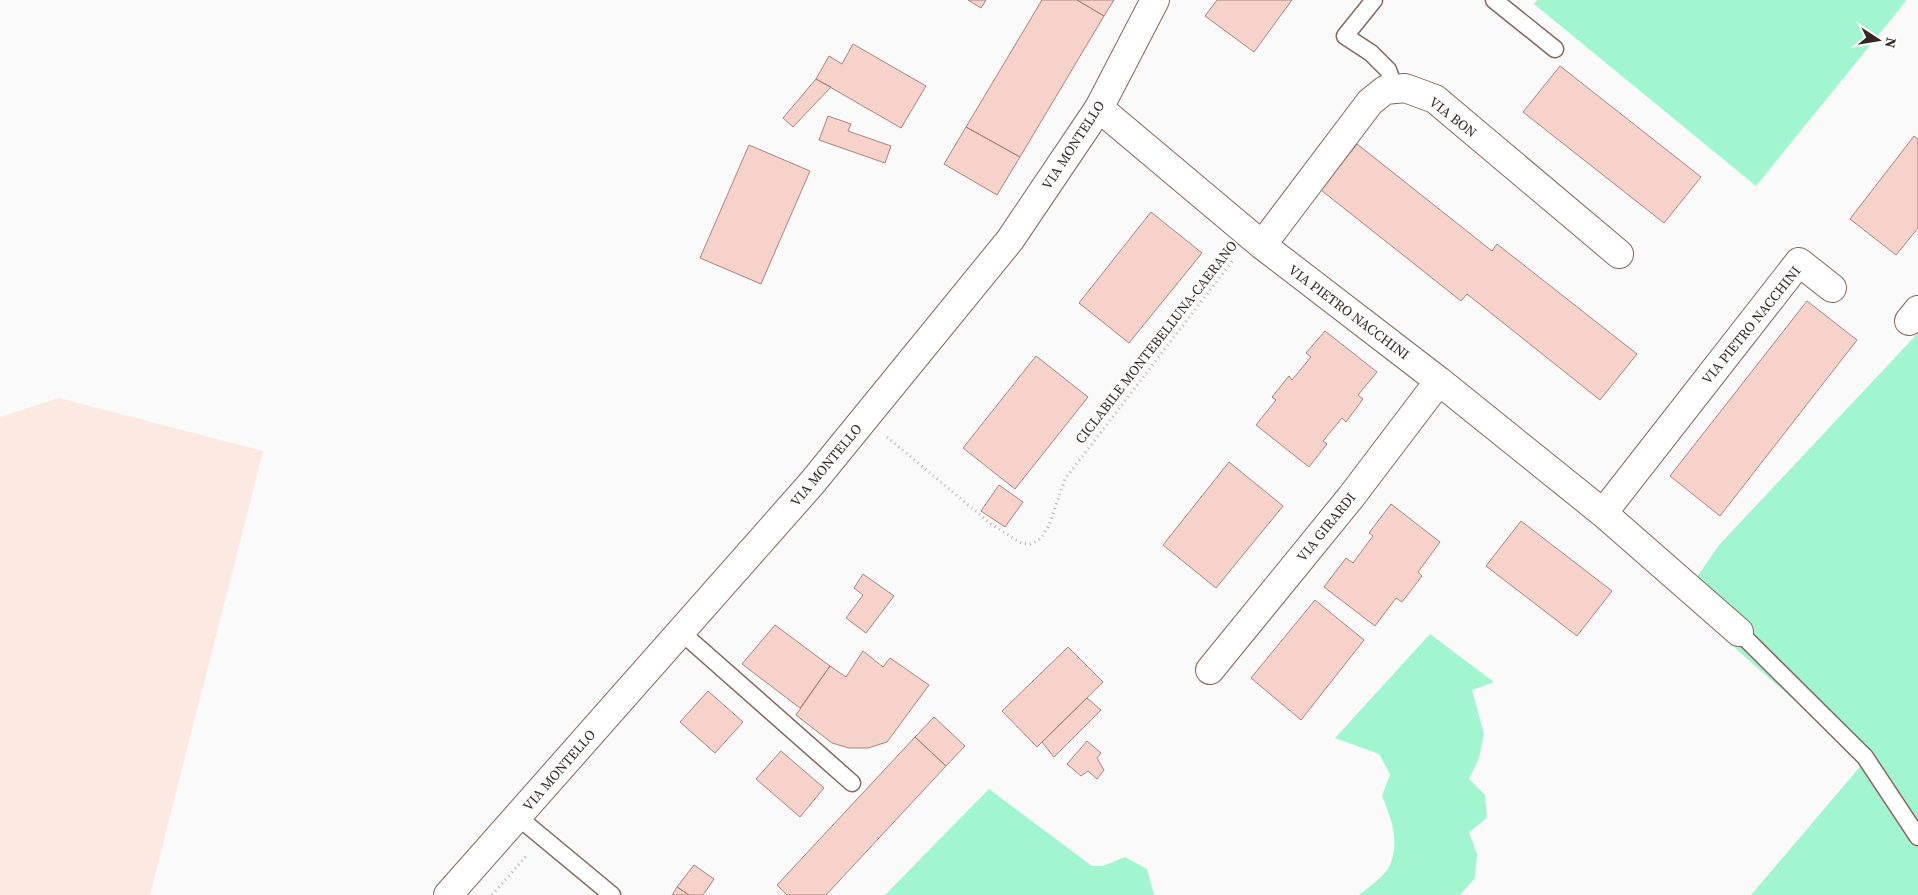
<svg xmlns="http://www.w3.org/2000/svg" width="1918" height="895" viewBox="0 0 1918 895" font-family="'Source Serif 4',serif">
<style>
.built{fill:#fbe9e2}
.green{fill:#a2f6cf}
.building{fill:#f7d2cb;stroke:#a7847d}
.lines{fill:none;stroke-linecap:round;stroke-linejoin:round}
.service-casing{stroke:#86665a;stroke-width:19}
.minor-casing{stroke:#86665a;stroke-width:30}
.secondary-casing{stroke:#86665a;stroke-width:30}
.path{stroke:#b8b3b1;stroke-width:3;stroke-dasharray:1 4;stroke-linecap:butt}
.service{stroke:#fff;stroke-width:16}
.minor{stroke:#fff;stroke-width:28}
.secondary{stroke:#fff;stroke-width:28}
.labels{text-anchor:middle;stroke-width:4;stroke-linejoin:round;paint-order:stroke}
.street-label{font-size:14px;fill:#362923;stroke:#fff}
</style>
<rect width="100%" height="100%" fill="#fafafa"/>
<path class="built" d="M 59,398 L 263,451 L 150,895 L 0,895 L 0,417 Z"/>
<path class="green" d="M 1537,0 L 1905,0 L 1906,1 L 1756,186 L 1534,4 Z
M 1918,333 L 1918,895 L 1751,895 L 1864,762 L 1681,600 L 1719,545 Z
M 1430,634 L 1494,682 L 1472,690 L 1484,734 L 1479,758 L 1469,779 L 1485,795 L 1487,818 L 1469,832 L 1477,854 L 1475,878 L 1460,895 L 1359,895 C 1368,888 1386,875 1390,865 C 1400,842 1391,817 1382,796 L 1390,774 L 1379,754 L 1335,738 Z
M 989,789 L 1092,866 L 1103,866 L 1125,857 L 1147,869 L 1154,895 L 885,895 Z"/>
<path class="building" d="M 968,0 L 986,0 L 981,8 Z
M 1042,0 L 1077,0 L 1104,16 L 1020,157 L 966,127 Z
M 1077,0 L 1114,0 L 1104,16 Z
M 1217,0 L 1292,0 L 1254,52 L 1205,16 Z
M 853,44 L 926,86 L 901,128 L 816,79 L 829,56 L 842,64 Z
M 1560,66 L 1701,177 L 1664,223 L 1523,112 Z
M 816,79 L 831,87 L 793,127 L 783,118 Z
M 828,116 L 851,124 L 848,131 L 891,146 L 885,163 L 819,140 Z
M 966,127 L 1020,157 L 997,195 L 944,164 Z
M 1914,136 L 1918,139 L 1918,228 L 1896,255 L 1850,219 Z
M 1357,144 L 1492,251 L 1497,244 L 1637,354 L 1600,400 L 1467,294 L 1461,301 L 1321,190 Z
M 749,145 L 810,171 L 761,284 L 700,258 Z
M 1151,212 L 1202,253 L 1129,343 L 1079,303 Z
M 1807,301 L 1857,340 L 1720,516 L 1670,476 Z
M 1325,331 L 1377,372 L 1358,395 L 1363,399 L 1346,422 L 1342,418 L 1323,441 L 1327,444 L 1309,467 L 1256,425 L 1276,400 L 1272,397 L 1289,376 L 1292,380 L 1311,357 L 1306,353 Z
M 1036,356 L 1088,397 L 1015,489 L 963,448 Z
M 1229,462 L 1283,506 L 1216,588 L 1163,545 Z
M 999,485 L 1023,502 L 1005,527 L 981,511 Z
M 1391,504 L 1440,542 L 1418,572 L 1422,576 L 1402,602 L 1396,598 L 1375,626 L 1324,587 L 1346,558 L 1353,563 L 1373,536 L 1369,533 Z
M 1521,521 L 1612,591 L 1577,636 L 1486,566 Z
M 863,574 L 894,596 L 866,633 L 846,618 L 863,595 L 854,588 Z
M 1315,600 L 1364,640 L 1301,720 L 1251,678 Z
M 775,625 L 830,666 L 800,708 L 742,664 Z
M 1068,647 L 1103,682 L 1037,747 L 1002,711 Z
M 863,651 L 883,667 L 890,658 L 929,685 L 887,742 L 868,748 L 849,748 L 832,743 L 796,715 L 830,666 L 846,677 Z
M 708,691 L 743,722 L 715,753 L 680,722 Z
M 1087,698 L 1101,710 L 1054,757 L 1042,742 Z
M 934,717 L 965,746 L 946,766 L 915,737 Z
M 915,737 L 946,766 L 826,895 L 787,895 L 777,885 Z
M 1087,741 L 1101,753 L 1097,758 L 1104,770 L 1097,779 L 1088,771 L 1081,776 L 1067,764 Z
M 781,751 L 824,788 L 800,817 L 756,779 Z
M 694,865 L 714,879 L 703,895 L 689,895 L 677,887 Z
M 677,887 L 689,895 L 672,895 Z"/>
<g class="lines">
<defs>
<path id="service" d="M 1374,0 L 1345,36 L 1371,53 L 1388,70 L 1395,89
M 1494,0 L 1555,49
M 681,632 L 852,783
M 1739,632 L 1865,757 L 1918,837
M 518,817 L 612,895"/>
<path id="minor" d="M 1099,108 L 1262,245 L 1439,381 L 1603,513 L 1739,632
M 1262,245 L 1370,102 L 1385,90 L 1405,88 L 1435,99 L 1619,254
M 1909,321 L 1918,310
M 1603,513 L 1799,262 L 1832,288
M 1210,670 L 1351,497 L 1439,381"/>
<path id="secondary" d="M 448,895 L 812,483 L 1010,240 L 1099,108 L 1155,0"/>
</defs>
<use href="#service" class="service-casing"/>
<use href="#minor" class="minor-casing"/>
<use href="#secondary" class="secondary-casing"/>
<path class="path" d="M 887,437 L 991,524 L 1021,543 L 1030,544 L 1037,541 L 1042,537 L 1049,525 L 1065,479 L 1234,259
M 492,895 L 528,854"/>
<use href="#service" class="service"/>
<use href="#minor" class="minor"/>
<use href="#secondary" class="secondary"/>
</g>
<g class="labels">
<g class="street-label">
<text transform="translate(1453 117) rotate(38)" y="5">VIA BON</text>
<text transform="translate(1073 145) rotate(-57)" y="5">VIA MONTELLO</text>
<text transform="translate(1349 312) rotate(37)" y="5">VIA PIETRO NACCHINI</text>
<text transform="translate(1751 325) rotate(-51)" y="5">VIA PIETRO NACCHINI</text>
<text transform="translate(1156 342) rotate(-52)" y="5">CICLABILE MONTEBELLUNA-CAERANO</text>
<text transform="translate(826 465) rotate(-50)" y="5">VIA MONTELLO</text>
<text transform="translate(1326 527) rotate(-51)" y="5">VIA GIRARDI</text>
<text transform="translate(559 770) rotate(-49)" y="5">VIA MONTELLO</text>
</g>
</g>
<g transform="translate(1878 40) rotate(102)" stroke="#ffffff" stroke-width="4" paint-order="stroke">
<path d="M0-4L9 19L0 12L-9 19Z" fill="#362923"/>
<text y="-8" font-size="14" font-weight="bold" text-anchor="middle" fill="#362923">N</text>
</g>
</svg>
